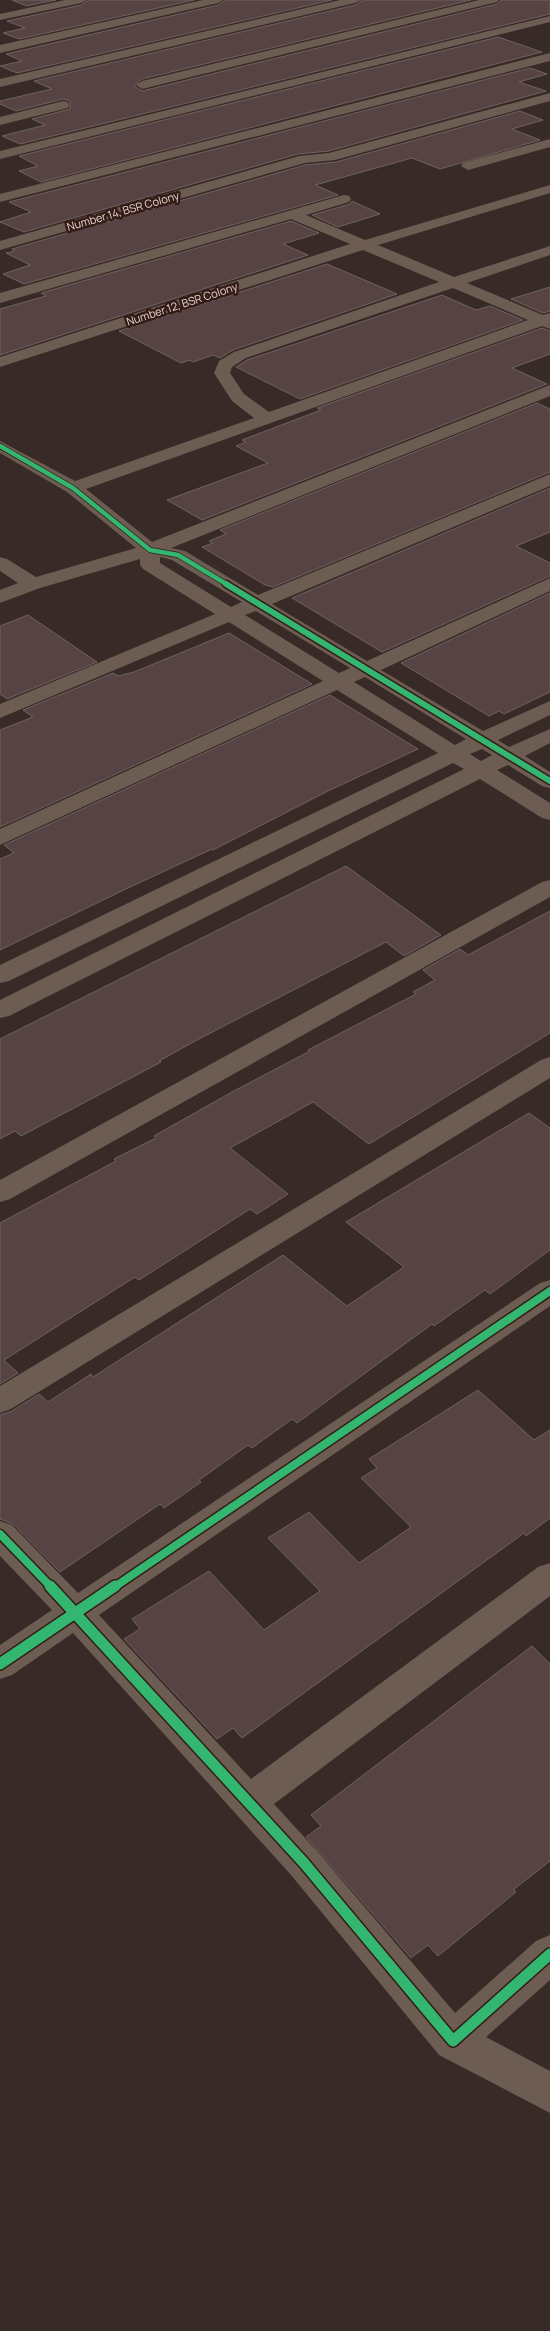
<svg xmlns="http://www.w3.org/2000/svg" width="550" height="2331" viewBox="0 0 550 2331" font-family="Manrope,sans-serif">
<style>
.building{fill:#584344;stroke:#6e6260}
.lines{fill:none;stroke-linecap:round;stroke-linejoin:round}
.minor{fill:#6d5c52;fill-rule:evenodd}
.cycleway-far3-casing{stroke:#341c16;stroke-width:6}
.cycleway-far2-casing{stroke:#341c16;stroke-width:9}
.cycleway-far1-casing{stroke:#341c16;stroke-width:11}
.cycleway-casing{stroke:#341c16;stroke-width:14}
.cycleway-far3{stroke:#33b770;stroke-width:4.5}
.cycleway-far2{stroke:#33b770;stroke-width:6}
.cycleway-far1{stroke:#33b770;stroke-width:8}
.cycleway{stroke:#33b770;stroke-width:11}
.labels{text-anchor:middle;stroke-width:5;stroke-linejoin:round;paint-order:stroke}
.far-street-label{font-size:11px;fill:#e7d5d1;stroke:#341c16}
</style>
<rect width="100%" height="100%" fill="#382a26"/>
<path class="building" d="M 12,0 L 56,0 L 26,6 Z
M 89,0 L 194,0 L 19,39 L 3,33 L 25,28 L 7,21 L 81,5 Z
M 226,0 L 332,0 L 17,73 L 0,66 L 22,61 L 6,54 L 218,5 Z
M 363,0 L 471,0 L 142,79 L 134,86 L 142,91 L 497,4 L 501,0 L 550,0 L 550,14 L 20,144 L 2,136 L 45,125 L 32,119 L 70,109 L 70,101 L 63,99 L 16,111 L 0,104 L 0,101 L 52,89 L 34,81 L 355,5 Z
M 498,37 L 542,52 L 41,182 L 19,171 L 38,166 L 19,156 Z
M 530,68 L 547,74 L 519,82 L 546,91 L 329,151 L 298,154 L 24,232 L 0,222 L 31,212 L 9,202 Z
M 520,111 L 543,120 L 512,129 L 540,140 L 440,169 L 412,158 L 315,185 L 338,195 L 24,284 L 3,274 L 30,265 L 6,253 L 15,251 L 12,249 L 305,165 L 336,162 Z
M 352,201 L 380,214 L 338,227 L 312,215 L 350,204 Z
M 291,221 L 319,233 L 283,244 L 308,255 L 0,355 L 0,309 L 46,296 L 41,293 Z
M 327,264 L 397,294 L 233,350 L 220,358 L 213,355 L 193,362 L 190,360 L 181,363 L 119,331 Z
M 550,287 L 550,311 L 543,313 L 511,299 Z
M 442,295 L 476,310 L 490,306 L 523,320 L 300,399 L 236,367 L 247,360 Z
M 542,328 L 550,331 L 550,354 L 512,368 L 547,384 L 202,520 L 167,500 L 268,463 L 236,446 L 246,442 L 242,440 L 321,410 L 317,408 Z
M 537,403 L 550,409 L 550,472 L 273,587 L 265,585 L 202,547 L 213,543 L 209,541 L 226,534 L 220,530 Z
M 550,488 L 550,532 L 516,546 L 550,563 L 550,576 L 382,652 L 292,598 Z
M 550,593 L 550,692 L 504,714 L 499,711 L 489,716 L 401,663 Z
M 28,615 L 97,662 L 7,699 L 0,694 L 0,626 Z
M 229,633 L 312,684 L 0,827 L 0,730 L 33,717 L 23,710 L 113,673 L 118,676 L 134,672 Z
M 330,695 L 418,749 L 326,792 L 213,850 L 212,849 L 130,887 L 0,950 L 0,859 L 14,853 L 4,845 Z
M 346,866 L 441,935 L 404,956 L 386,942 L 197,1040 L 159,1061 L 161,1062 L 21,1136 L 15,1131 L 0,1139 L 0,1039 Z
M 550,911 L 550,1033 L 369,1144 L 313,1102 L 230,1148 L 288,1194 L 257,1214 L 250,1209 L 139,1280 L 135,1277 L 4,1360 L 18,1373 L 0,1384 L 0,1223 L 116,1161 L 114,1159 L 156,1138 L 154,1136 L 232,1092 L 310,1051 L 308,1050 L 416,994 L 413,992 L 435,980 L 423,970 L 460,949 L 468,955 Z
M 529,1113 L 550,1128 L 550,1250 L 490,1294 L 485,1290 L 434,1326 L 432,1324 L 297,1423 L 292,1419 L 252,1448 L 248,1445 L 199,1480 L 201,1482 L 164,1508 L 160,1504 L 60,1572 L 13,1524 L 0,1519 L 0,1415 L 12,1411 L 39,1394 L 48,1402 L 91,1374 L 93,1377 L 283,1255 L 347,1306 L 404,1267 L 346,1222 Z
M 478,1390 L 534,1440 L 550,1430 L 550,1518 L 526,1536 L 524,1533 L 242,1738 L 233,1728 L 217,1739 L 124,1639 L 140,1629 L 132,1619 L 209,1571 L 264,1630 L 320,1591 L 268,1538 L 309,1512 L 359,1563 L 411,1527 L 361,1478 L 377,1468 L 369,1459 Z
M 532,1646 L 550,1664 L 550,1861 L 513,1890 L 516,1892 L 438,1956 L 428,1945 L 411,1958 L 306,1837 L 321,1826 L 311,1815 Z"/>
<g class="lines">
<path class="minor" d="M 65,0 L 87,0 L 81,3 L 0,20 L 0,14 Z
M 203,0 L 224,0 L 218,3 L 0,53 L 0,45 Z
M 340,0 L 361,0 L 355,3 L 0,87 L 0,79 Z
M 479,0 L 499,0 L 497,2 L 142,89 L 136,85 L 142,81 Z
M 550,16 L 550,22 L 0,159 L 0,151 Z
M 550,53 L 550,61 L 0,202 L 0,194 Z
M 550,93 L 550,101 L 335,160 L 305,163 L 0,250 L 0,241 L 299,156 L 329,153 Z
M 63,101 L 68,102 L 69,105 L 68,108 L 0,125 L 0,117 Z
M 550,139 L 550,147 L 468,170 L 461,166 L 463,163 Z
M 550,185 L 550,193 L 378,245 L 454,277 L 550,246 L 550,255 L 467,283 L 543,315 L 550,313 L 550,329 L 542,326 L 86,489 L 152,542 L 550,385 L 550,396 L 171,548 L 185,551 L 258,595 L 550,474 L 550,486 L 272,604 L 367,661 L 550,578 L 550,591 L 381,670 L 483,731 L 550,701 L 550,715 L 498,740 L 509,747 L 550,729 L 550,743 L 525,756 L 550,772 L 550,788 L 542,786 L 508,765 L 497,770 L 550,803 L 550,820 L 542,818 L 480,779 L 9,1016 L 0,1018 L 0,1000 L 464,769 L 453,763 L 9,981 L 0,983 L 0,965 L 438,753 L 337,690 L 0,845 L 0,829 L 323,681 L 229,622 L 0,718 L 0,704 L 215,614 L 143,569 L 140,565 L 140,559 L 40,588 L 0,603 L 0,590 L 18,583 L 0,571 L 0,557 L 7,559 L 36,577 L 136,548 L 67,492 L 0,453 L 0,441 L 75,481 L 254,418 L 232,401 L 214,373 L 219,361 L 234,352 L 439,282 L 363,250 L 0,367 L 0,357 L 350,244 L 291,219 L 0,303 L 0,293 L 344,195 L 349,196 L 351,199 L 349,202 L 306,215 L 365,240 ZM 453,288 L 528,320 L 269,412 L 244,394 L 230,373 L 232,367 L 246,358 ZM 160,557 L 172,560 L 242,602 L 231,607 L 160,563 ZM 256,611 L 350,668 L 339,673 L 245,615 ZM 365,677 L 466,739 L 455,745 L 354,682 ZM 482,749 L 492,755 L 481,761 L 470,754 Z
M 550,880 L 550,897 L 10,1199 L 0,1202 L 0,1180 L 542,882 Z
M 550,1057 L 550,1078 L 11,1409 L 0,1413 L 0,1386 L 541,1060 Z
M 550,1280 L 550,1306 L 99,1615 L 251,1779 L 538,1567 L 550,1563 L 550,1596 L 274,1804 L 317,1851 L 455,2013 L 536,1941 L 550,1935 L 550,1980 L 486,2037 L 550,2071 L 550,2113 L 439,2055 L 291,1875 L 73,1633 L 12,1675 L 0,1679 L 0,1645 L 52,1610 L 0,1556 L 0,1521 L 12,1525 L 78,1593 L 540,1283 Z"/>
<defs>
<path id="cycleway-far3" d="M 0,446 L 73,488 L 150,550 L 178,555 L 228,585"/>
<path id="cycleway-far2" d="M 226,584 L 550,781"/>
<path id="cycleway-far1" d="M 0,1534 L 52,1588
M 113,1588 L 550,1291"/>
<path id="cycleway" d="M 50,1586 L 304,1863 L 453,2041 L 550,1954
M 0,1664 L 115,1586"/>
</defs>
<use href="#cycleway-far3" class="cycleway-far3-casing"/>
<use href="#cycleway-far2" class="cycleway-far2-casing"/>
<use href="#cycleway-far1" class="cycleway-far1-casing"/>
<use href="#cycleway" class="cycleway-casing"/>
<use href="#cycleway-far3" class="cycleway-far3"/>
<use href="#cycleway-far2" class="cycleway-far2"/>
<use href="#cycleway-far1" class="cycleway-far1"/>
<use href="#cycleway" class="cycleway"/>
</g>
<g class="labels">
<g class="far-street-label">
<text transform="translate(123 211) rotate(-16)" y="4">Number 14, BSR Colony</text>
<text transform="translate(182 304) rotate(-18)" y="4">Number 12, BSR Colony</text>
</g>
</g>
</svg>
